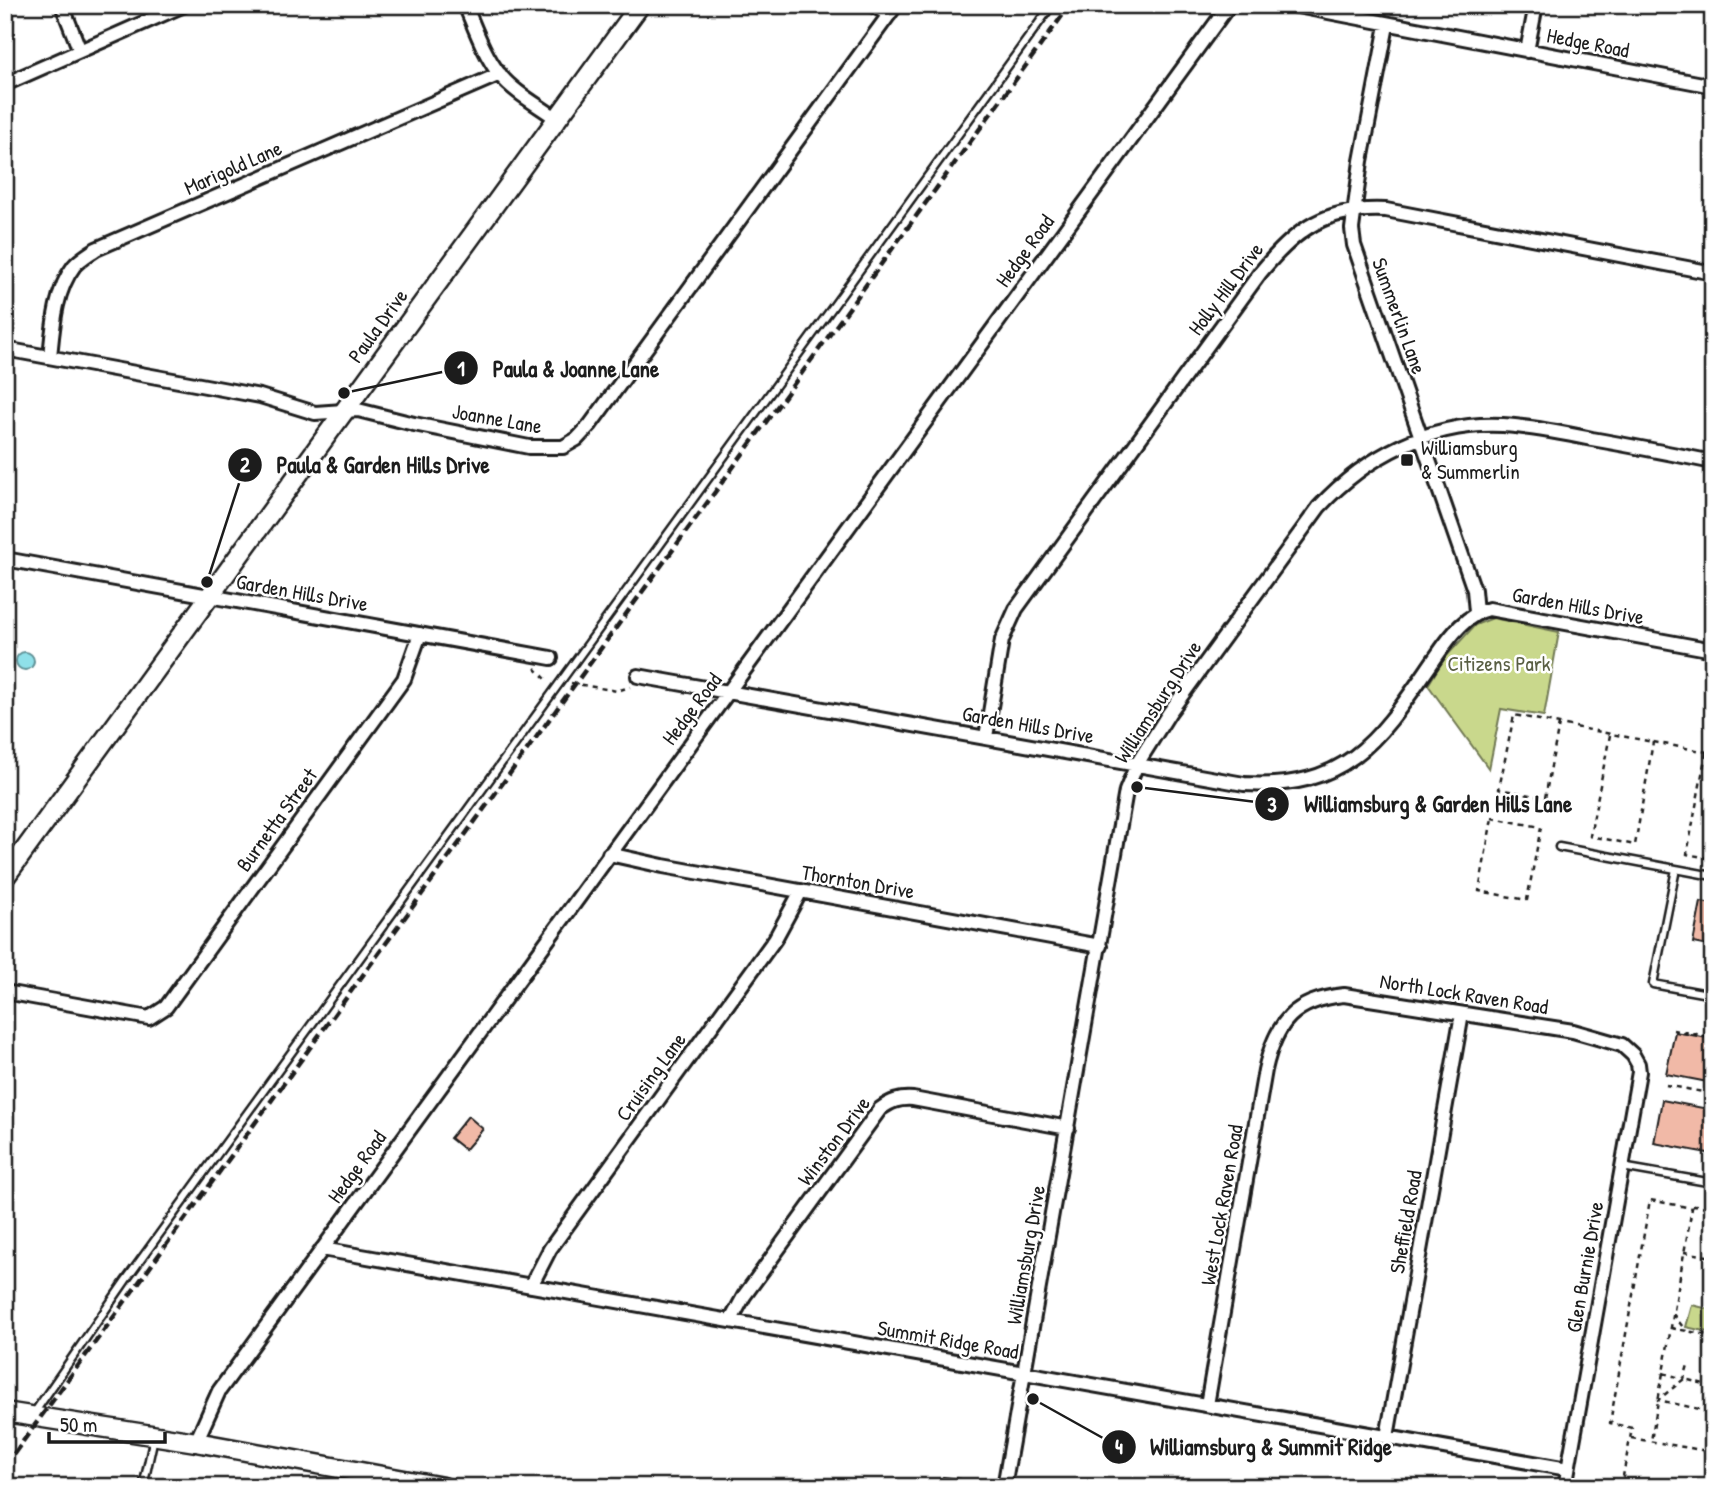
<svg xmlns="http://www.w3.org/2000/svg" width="1718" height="1492" viewBox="0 0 1718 1492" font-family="'Patrick Hand',sans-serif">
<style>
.green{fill:#c9d88c;stroke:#727a54;stroke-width:2}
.water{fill:#8fe0e9;stroke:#619297;stroke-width:2}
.building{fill:#f1b9a7;stroke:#1c1c1c;stroke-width:2}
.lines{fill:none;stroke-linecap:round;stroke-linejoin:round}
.lane-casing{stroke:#1c1c1c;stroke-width:11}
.street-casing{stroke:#1c1c1c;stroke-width:18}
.secondary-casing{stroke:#1c1c1c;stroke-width:23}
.path{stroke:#1c1c1c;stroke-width:2.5;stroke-dasharray:5 5;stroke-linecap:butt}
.lane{stroke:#fff;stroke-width:6}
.street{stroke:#fff;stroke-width:12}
.secondary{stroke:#fff;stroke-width:18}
.rail{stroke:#1c1c1c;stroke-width:4.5;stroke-dasharray:10 5;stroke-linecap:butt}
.poi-dot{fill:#1c1c1c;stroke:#fff;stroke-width:2.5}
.labels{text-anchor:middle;stroke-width:5;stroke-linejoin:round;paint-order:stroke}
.street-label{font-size:21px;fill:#1c1c1c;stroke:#fff}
.poi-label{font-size:21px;fill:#1c1c1c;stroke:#fff;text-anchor:start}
.park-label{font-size:21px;fill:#595e43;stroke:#fff}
.leader{fill:none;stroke:#1c1c1c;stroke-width:2.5}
.callout-dot{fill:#1c1c1c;stroke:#fff;stroke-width:2.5}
.mark-label{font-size:21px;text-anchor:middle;font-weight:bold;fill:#fff}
.callout-label{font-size:23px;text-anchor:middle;font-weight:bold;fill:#1c1c1c;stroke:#fff;stroke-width:5;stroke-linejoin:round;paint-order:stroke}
</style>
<rect width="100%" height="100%" fill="#fff"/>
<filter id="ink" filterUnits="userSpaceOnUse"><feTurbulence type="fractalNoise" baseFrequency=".0143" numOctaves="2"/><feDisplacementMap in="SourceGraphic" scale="14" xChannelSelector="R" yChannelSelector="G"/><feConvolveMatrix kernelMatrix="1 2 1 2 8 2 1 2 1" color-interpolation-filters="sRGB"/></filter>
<g filter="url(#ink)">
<path class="green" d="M 1493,618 L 1559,632 L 1544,716 L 1501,709 L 1489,769 L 1428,685 L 1444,659 L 1475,625 Z
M 1692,1305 L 1713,1310 L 1713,1333 L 1686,1327 Z"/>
<path class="water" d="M16 661a9 9 0 1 1 18 0a9 9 0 1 1-18 0Z"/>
<path class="building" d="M 1701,902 L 1713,904 L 1713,947 L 1693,943 Z
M 1675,1032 L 1713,1039 L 1713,1083 L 1666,1074 Z
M 1662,1100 L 1713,1110 L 1713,1154 L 1654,1143 Z
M 468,1116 L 483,1129 L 465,1150 L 450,1138 Z
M 943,1477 L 960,1479 L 959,1487 L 941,1487 Z"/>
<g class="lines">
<defs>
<path id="lane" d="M 1559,847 L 1713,876
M 1676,869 L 1653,984 L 1713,995
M 1622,1167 L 1713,1183
M 34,1413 L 126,1280 L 1052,5
M 70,1487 L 75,1487
M 143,1487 L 154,1437"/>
<path id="street" d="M 62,5 L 80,51
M 465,5 C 475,28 484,55 500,75 C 515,93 538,105 557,119
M 873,5 L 889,15
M 1292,5 L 1713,86
M 1387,25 L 1361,161 L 1352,229 L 1354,245 L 1474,590 L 1476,612
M 1527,51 L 1536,5
M 5,84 L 184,5
M 5,349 L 260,396 L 315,413 L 358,410 L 414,424 L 529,447 L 563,447 L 577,439 L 590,425 L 896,5
M 50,357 C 53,327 55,291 74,266 C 80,259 89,254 96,249 L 500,74
M 5,559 L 551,658
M 638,676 L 1244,784 C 1353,790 1382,734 1438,654 C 1451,635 1467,614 1489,609 L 1713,650
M 986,737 L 1002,640 L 1016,609 L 1260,273 C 1297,228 1326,207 1386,210 L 1713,273
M 609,854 L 663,866 L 1100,946
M 5,992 L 149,1018 L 166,1007 L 404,679 L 420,634
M 322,1249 L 1568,1469
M 531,1286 L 550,1249 L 775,939 L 801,891
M 731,1320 L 744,1296 L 880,1109 C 891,1101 899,1098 913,1099 L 1068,1128
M 1207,1405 L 1265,1070 C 1276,1022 1294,1000 1344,995 L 1573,1031 L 1622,1045 L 1633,1055 L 1638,1064 L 1639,1072 L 1565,1487
M 1387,1437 L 1462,1014
M 196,1442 L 219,1391 L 1229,5
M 1004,1487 L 1126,791 L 1137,764 L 1169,713 L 1319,507 C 1366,456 1432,421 1503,425 C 1533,427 1563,433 1592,439 C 1632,446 1673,454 1713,462"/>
<path id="secondary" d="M 5,877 L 640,5
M 5,1412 L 196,1442 L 443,1487"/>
</defs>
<use href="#lane" class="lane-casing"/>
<use href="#street" class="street-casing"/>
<use href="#secondary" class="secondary-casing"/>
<path class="path" d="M 535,668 L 547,680
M 571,683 L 617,691 L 630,687
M 1559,724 L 1545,798 L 1499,789 L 1514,715 C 1580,728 1646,741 1713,753
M 1610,735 L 1590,836 L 1635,845 L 1653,742
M 1706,753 L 1687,854 L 1713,859
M 1492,818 L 1541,827 L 1527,900 L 1479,891 Z
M 1673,1030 L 1713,1037
M 1666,1085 L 1713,1094
M 1693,1207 L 1695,1205 L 1713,1208
M 1684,1252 L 1713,1257
M 1673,1314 L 1686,1331
M 1671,1328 L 1713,1336
M 1663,1373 L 1684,1379 L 1688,1365
M 1699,1409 L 1658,1400 L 1684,1379 L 1713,1386
M 1631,1438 L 1713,1452
M 1622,1480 L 1659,1487
M 1621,1487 L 1632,1428 L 1610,1423 L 1650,1200 L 1692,1208 L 1651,1441"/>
<use href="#lane" class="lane"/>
<use href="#street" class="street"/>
<use href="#secondary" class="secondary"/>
<path class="rail" d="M 5,1466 L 1070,5"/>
</g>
</g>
<rect class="poi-dot" x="1400" y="453" width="14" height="14" rx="3.5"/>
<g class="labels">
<g class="street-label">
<text transform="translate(1588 43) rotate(11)" y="7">Hedge Road</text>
<text transform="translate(233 168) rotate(-24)" y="7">Marigold Lane</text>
<text transform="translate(1025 251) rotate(-54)" y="7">Hedge Road</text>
<text transform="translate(1226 289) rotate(-53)" y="7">Holly Hill Drive</text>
<text transform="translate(1399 316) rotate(70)" y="7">Summerlin Lane</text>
<text transform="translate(378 326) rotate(-54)" y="7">Paula Drive</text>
<text transform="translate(497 419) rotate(10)" y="7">Joanne Lane</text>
<text transform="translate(302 593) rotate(10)" y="7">Garden Hills Drive</text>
<text transform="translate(1578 606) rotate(10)" y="7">Garden Hills Drive</text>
<text transform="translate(1158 702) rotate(-57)" y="7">Williamsburg Drive</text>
<text transform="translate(692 709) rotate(-53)" y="7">Hedge Road</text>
<text transform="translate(1028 725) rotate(10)" y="7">Garden Hills Drive</text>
<text transform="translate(277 820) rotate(-54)" y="7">Burnetta Street</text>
<text transform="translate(858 882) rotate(10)" y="7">Thornton Drive</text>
<text transform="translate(1464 994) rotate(9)" y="7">North Lock Raven Road</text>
<text transform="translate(651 1077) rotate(-54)" y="7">Cruising Lane</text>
<text transform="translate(834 1141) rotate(-53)" y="7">Winston Drive</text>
<text transform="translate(357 1167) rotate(-54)" y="7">Hedge Road</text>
<text transform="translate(1222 1205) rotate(-80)" y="7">West Lock Raven Road</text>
<text transform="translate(1406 1222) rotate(-80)" y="7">Sheffield Road</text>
<text transform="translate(1026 1255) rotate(-80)" y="7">Williamsburg Drive</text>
<text transform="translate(1585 1267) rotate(-80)" y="7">Glen Burnie Drive</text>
<text transform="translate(948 1340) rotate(10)" y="7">Summit Ridge Road</text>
</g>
<g class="poi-label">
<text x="1421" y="455">Williamsburg<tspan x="1421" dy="24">&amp; Summerlin</tspan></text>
</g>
<g class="park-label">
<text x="1499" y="671">Citizens Park</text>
</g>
</g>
<path class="leader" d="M344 393L461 368M207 582L245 465M1137 787L1272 804M1033 1399L1119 1447"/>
<g class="callout-dot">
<circle cx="344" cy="393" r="7"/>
<circle cx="207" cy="582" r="7"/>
<circle cx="1137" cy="787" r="7"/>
<circle cx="1033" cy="1399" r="7"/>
<circle cx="461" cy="368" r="18"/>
<circle cx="245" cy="465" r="18"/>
<circle cx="1272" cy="804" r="18"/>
<circle cx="1119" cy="1447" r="18"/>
</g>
<g class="mark-label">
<text x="461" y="376">1</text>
<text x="245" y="472">2</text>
<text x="1272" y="812">3</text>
<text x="1119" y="1454">4</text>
</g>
<g class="callout-label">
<text x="576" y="377">Paula &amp; Joanne Lane</text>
<text x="383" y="473">Paula &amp; Garden Hills Drive</text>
<text x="1438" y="812">Williamsburg &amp; Garden Hills Lane</text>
<text x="1271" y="1455">Williamsburg &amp; Summit Ridge</text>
</g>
<rect width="1718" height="1492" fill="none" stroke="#fff" stroke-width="28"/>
<rect x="14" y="14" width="1690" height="1464" fill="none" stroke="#1c1c1c" stroke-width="2.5" filter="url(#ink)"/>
<path d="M49 1432v10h116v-10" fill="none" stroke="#1c1c1c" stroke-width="3.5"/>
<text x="60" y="1432" font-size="21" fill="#1c1c1c" stroke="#ffffff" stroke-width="5" paint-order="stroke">50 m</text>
</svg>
